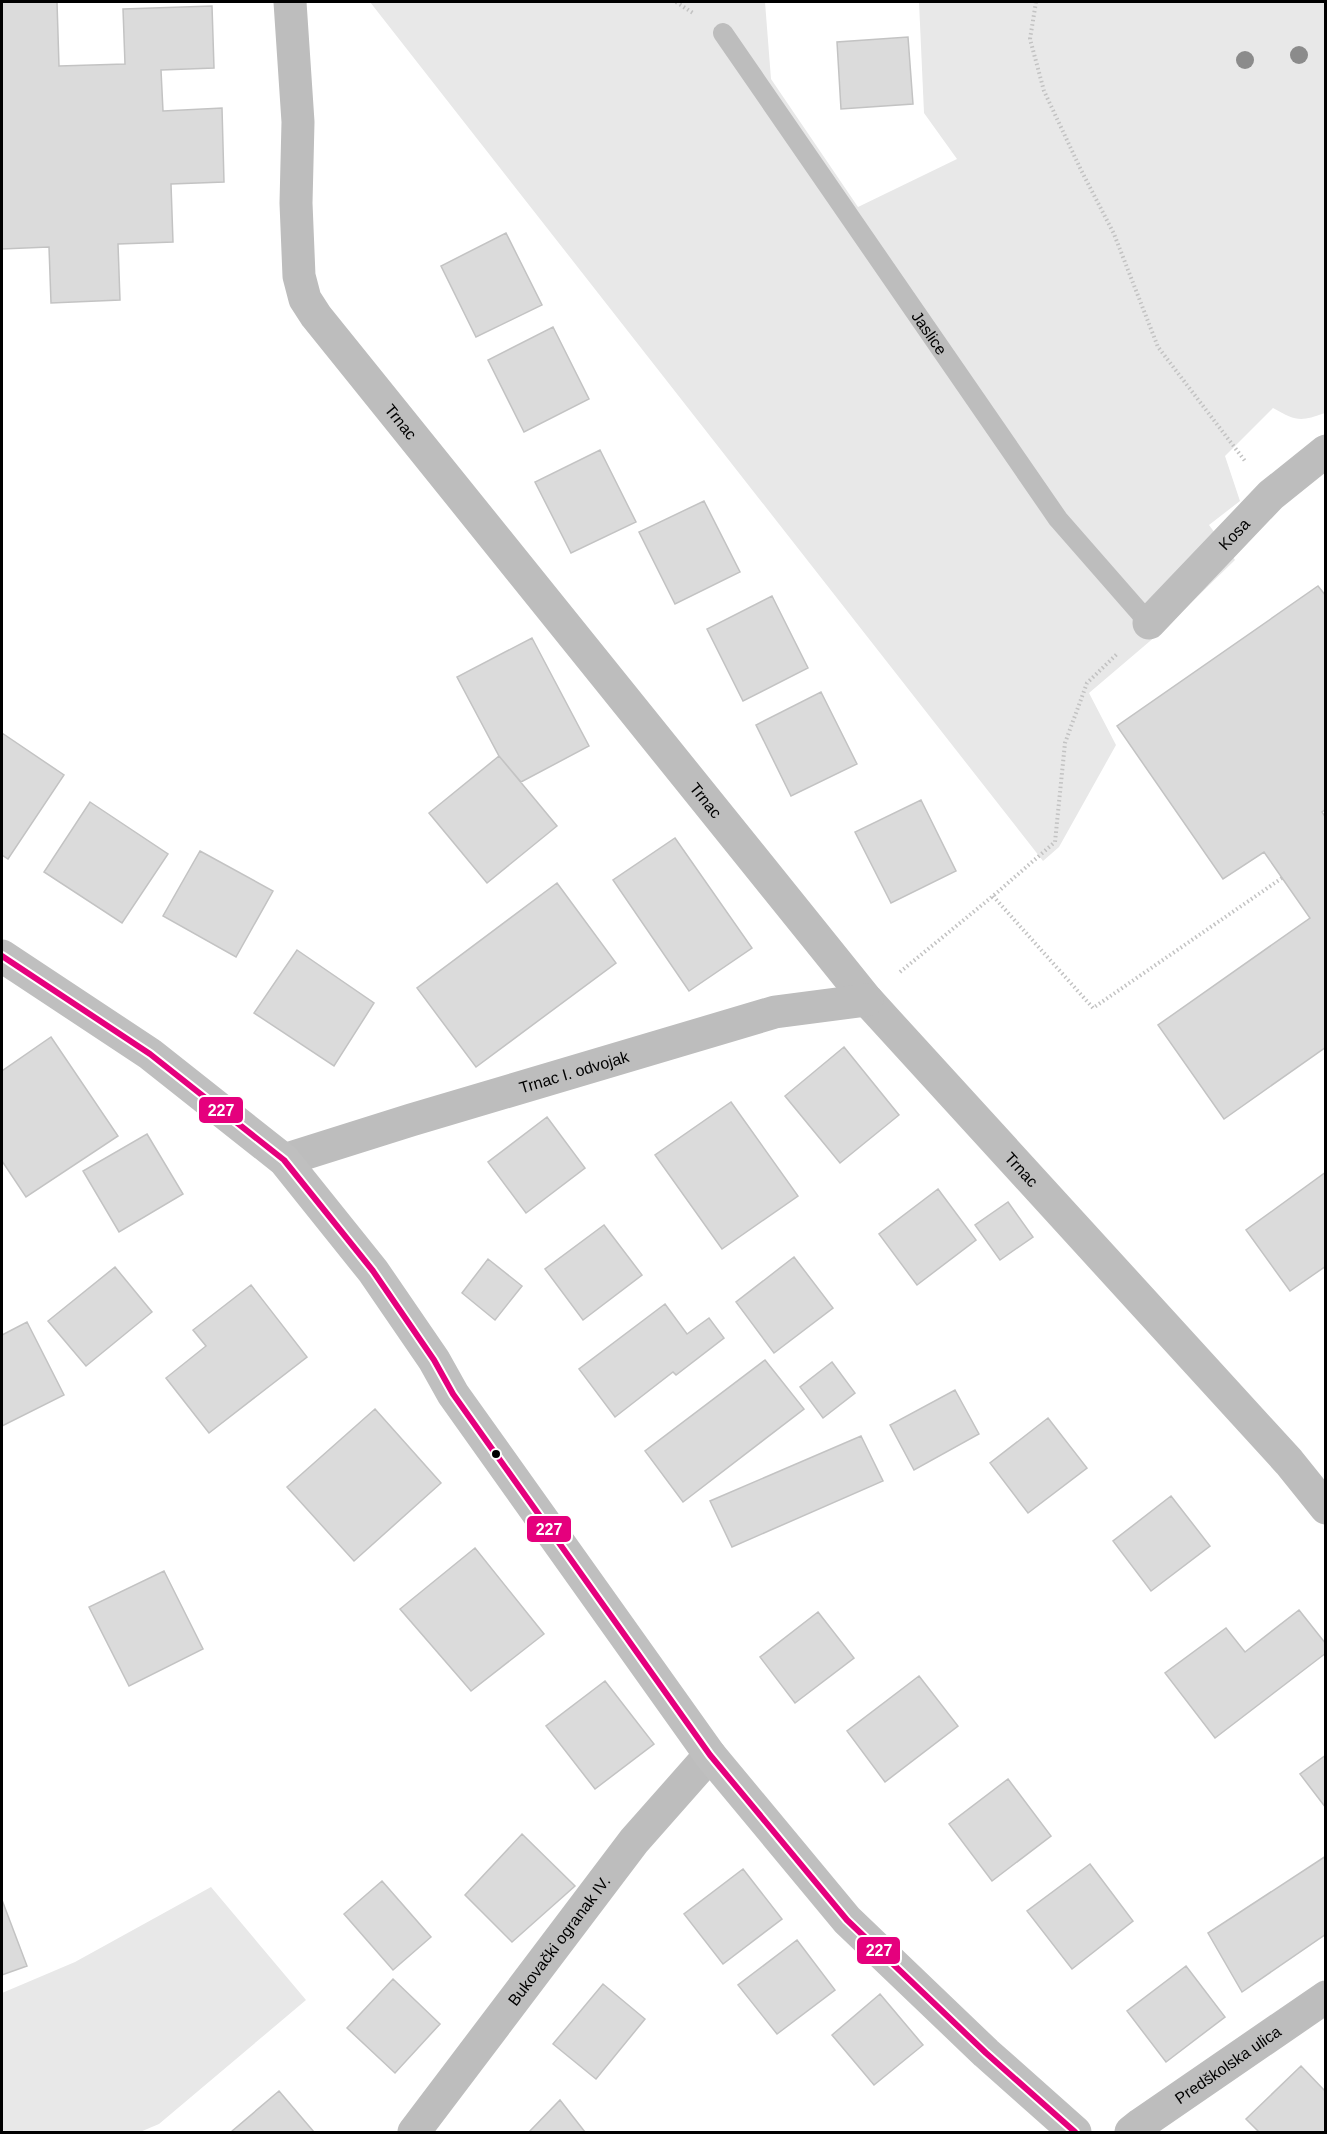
<svg xmlns="http://www.w3.org/2000/svg" width="1327" height="2134" viewBox="0 0 1327 2134" font-family="Arial,sans-serif">
<style>
.green{fill:#e8e8e8}
.building{fill:#dbdbdb;stroke:#c3c3c3;stroke-width:1.5}
.lines{fill:none;stroke-linecap:round;stroke-linejoin:round}
.path{stroke:#c2c2c2;stroke-width:4;stroke-dasharray:1.5 3;stroke-linecap:butt}
.lane{stroke:#bdbdbd;stroke-width:20}
.street{stroke:#bdbdbd;stroke-width:33}
.secondary{stroke:#bfbfbf;stroke-width:33}
.bus-1-casing{stroke:#fff;stroke-width:10}
.bus-1{stroke:#e5007d;stroke-width:6}
.tree{fill:#8b8b8b}
.bus-dot{fill:#000;stroke:#fff;stroke-width:2}
.labels{text-anchor:middle;stroke-width:5;stroke-linejoin:round;paint-order:stroke}
.street-label{font-size:16px;fill:#000;stroke:#fff}
.line-badge{stroke:#fff;stroke-width:2}
.badge-label{font-size:16px;text-anchor:middle;font-weight:bold;fill:#fff}
</style>
<rect width="100%" height="100%" fill="#fff"/>
<path class="green" d="M 370,2 L 765,2 L 771,79 L 858,207 L 957,159 L 924,113 L 919,2 L 1325,2 L 1325,413 C 1300,422 1296,421 1273,408 L 1225,456 L 1240,501 L 1209,525 L 1235,560 L 1163,630 L 1089,693 L 1116,745 L 1059,847 L 1043,861 Z
M 211,1887 L 306,2000 L 159,2124 L 140,2132 L 2,2132 L 2,1993 L 75,1962 Z"/>
<path class="building" d="M 2,2 L 57,2 L 59,66 L 125,64 L 123,9 L 212,6 L 214,68 L 161,70 L 163,111 L 222,108 L 224,182 L 171,184 L 173,242 L 118,244 L 120,300 L 51,303 L 49,247 L 2,249 Z
M 908,37 L 913,104 L 841,109 L 837,42 Z
M 506,233 L 542,305 L 476,337 L 441,266 Z
M 553,327 L 589,399 L 524,432 L 488,360 Z
M 600,450 L 636,522 L 571,553 L 535,482 Z
M 704,501 L 740,572 L 675,604 L 639,532 Z
M 1318,586 L 1326,596 L 1326,809 L 1322,812 L 1326,818 L 1326,1047 L 1224,1119 L 1158,1025 L 1310,918 L 1264,852 L 1223,879 L 1117,726 Z
M 772,596 L 808,668 L 743,701 L 707,629 Z
M 532,638 L 589,746 L 521,782 L 499,756 L 457,677 Z
M 821,692 L 857,764 L 791,796 L 756,725 Z
M 2,733 L 64,775 L 8,859 L 2,855 Z
M 499,756 L 557,826 L 487,883 L 429,813 Z
M 921,800 L 956,871 L 891,903 L 855,832 Z
M 90,802 L 168,854 L 122,923 L 44,872 Z
M 675,838 L 752,948 L 689,991 L 613,880 Z
M 200,851 L 273,891 L 236,957 L 163,916 Z
M 557,883 L 616,963 L 476,1067 L 417,988 Z
M 297,950 L 374,1003 L 334,1066 L 254,1013 Z
M 51,1037 L 118,1136 L 26,1197 L 2,1161 L 2,1071 Z
M 844,1047 L 899,1115 L 840,1163 L 785,1096 Z
M 731,1102 L 798,1196 L 722,1249 L 655,1155 Z
M 547,1117 L 585,1168 L 526,1213 L 488,1162 Z
M 147,1134 L 183,1194 L 119,1232 L 83,1171 Z
M 1326,1172 L 1326,1266 L 1290,1291 L 1246,1230 Z
M 938,1189 L 976,1240 L 917,1285 L 879,1234 Z
M 1008,1202 L 1033,1237 L 1000,1260 L 975,1225 Z
M 604,1225 L 642,1275 L 583,1320 L 545,1269 Z
M 794,1257 L 833,1308 L 774,1353 L 736,1302 Z
M 488,1259 L 522,1286 L 495,1320 L 462,1293 Z
M 115,1267 L 152,1312 L 86,1366 L 48,1321 Z
M 251,1285 L 307,1357 L 209,1433 L 166,1378 L 206,1346 L 193,1330 Z
M 665,1304 L 687,1334 L 709,1318 L 724,1338 L 676,1375 L 673,1372 L 615,1417 L 579,1369 Z
M 27,1322 L 64,1395 L 2,1426 L 2,1335 Z
M 765,1360 L 804,1409 L 683,1502 L 645,1451 Z
M 832,1362 L 855,1393 L 823,1418 L 800,1387 Z
M 955,1390 L 979,1434 L 914,1470 L 890,1425 Z
M 375,1409 L 441,1483 L 354,1561 L 287,1487 Z
M 1048,1418 L 1087,1468 L 1028,1513 L 990,1463 Z
M 861,1436 L 883,1481 L 732,1547 L 710,1501 Z
M 1171,1496 L 1210,1546 L 1151,1591 L 1113,1541 Z
M 475,1548 L 544,1634 L 471,1691 L 400,1609 Z
M 164,1571 L 203,1649 L 129,1686 L 89,1607 Z
M 1299,1610 L 1326,1644 L 1326,1653 L 1215,1738 L 1165,1673 L 1226,1628 L 1245,1652 Z
M 818,1612 L 854,1658 L 795,1703 L 760,1657 Z
M 919,1676 L 958,1726 L 885,1782 L 847,1731 Z
M 605,1681 L 654,1744 L 595,1789 L 546,1726 Z
M 1326,1755 L 1326,1808 L 1300,1774 Z
M 1008,1779 L 1051,1836 L 992,1881 L 949,1824 Z
M 522,1834 L 575,1886 L 512,1942 L 465,1895 Z
M 1326,1856 L 1326,1934 L 1242,1992 L 1208,1933 Z
M 1090,1864 L 1133,1921 L 1072,1969 L 1027,1911 Z
M 743,1869 L 782,1919 L 723,1964 L 684,1914 Z
M 382,1881 L 431,1937 L 393,1970 L 344,1914 Z
M 2,1900 L 27,1966 L 2,1975 Z
M 797,1940 L 835,1990 L 777,2034 L 738,1985 Z
M 1186,1966 L 1225,2017 L 1166,2062 L 1127,2011 Z
M 393,1979 L 440,2024 L 395,2073 L 347,2028 Z
M 603,1984 L 645,2019 L 596,2079 L 553,2044 Z
M 880,1994 L 923,2045 L 874,2085 L 832,2035 Z
M 1301,2066 L 1326,2092 L 1326,2132 L 1259,2132 L 1246,2119 Z
M 279,2091 L 314,2132 L 231,2132 Z
M 560,2100 L 585,2132 L 529,2132 Z"/>
<g class="lines">
<path class="path" d="M 676,2 L 693,13
M 1036,2 L 1030,39 L 1044,91 L 1081,170 L 1114,234 L 1158,347 L 1245,461
M 993,896 L 1093,1008 L 1282,878
M 900,972 L 993,896 L 1055,842 L 1065,743 L 1087,683 L 1118,653"/>
<path class="lane" id="s1" d="M 723,33 L 1058,519 L 1149,623"/>
<g class="street">
<path id="s2" d="M 290,2 L 298,122 L 296,203 L 299,276 L 305,299 L 316,316 L 867,1000 L 1289,1462 L 1326,1508"/>
<path id="s3" d="M 1149,623 L 1271,495 L 1326,451"/>
<path id="s4" d="M 284,1160 L 411,1120 L 775,1012 L 867,1000"/>
<path id="s5" d="M 414,2132 L 634,1841 L 710,1755"/>
<path id="s6" d="M 1131,2132 L 1141,2124 L 1326,1997"/>
</g>
<path class="secondary" d="M 2,956 L 150,1054 L 284,1160 L 373,1271 L 434,1360 L 453,1394 L 710,1755 L 847,1920 L 986,2053 L 1075,2132"/>
<defs>
<path id="bus-1" d="M 2,956 L 150,1054 L 284,1160 L 373,1271 L 434,1360 L 453,1394 L 710,1755 L 847,1920 L 986,2053 L 1075,2132"/>
</defs>
<use href="#bus-1" class="bus-1-casing"/>
<use href="#bus-1" class="bus-1"/>
</g>
<g class="tree">
<circle cx="1299" cy="55" r="9"/>
<circle cx="1245" cy="60" r="9"/>
</g>
<circle class="bus-dot" cx="496" cy="1454" r="5"/>
<g class="labels">
<g class="street-label">
<text dy="6" stroke="none"><textPath href="#s1" startOffset="364">Jaslice</textPath></text>
<text dy="6" stroke="none"><textPath href="#s2" startOffset="454">Trnac</textPath></text>
<text dy="6" stroke="none"><textPath href="#s3" startOffset="123">Kosa</textPath></text>
<text dy="6" stroke="none"><textPath href="#s2" startOffset="940">Trnac</textPath></text>
<text dy="6" stroke="none"><textPath href="#s4" startOffset="303">Trnac I. odvojak</textPath></text>
<text dy="6" stroke="none"><textPath href="#s2" startOffset="1426">Trnac</textPath></text>
<text dy="6" stroke="none"><textPath href="#s5" startOffset="240">Bukovački ogranak IV.</textPath></text>
<text dy="6" stroke="none"><textPath href="#s6" startOffset="118">Predškolska ulica</textPath></text>
</g>
</g>
<g class="line-badge">
<rect x="198" y="1096" width="46" height="28" rx="6" fill="#e5007d"/>
<rect x="526" y="1515" width="46" height="28" rx="6" fill="#e5007d"/>
<rect x="856" y="1936" width="45" height="29" rx="6" fill="#e5007d"/>
</g>
<g class="badge-label">
<text x="221" y="1116">227</text>
<text x="549" y="1535">227</text>
<text x="879" y="1956">227</text>
</g>
<rect width="1327" height="2134" fill="none" stroke="#000000" stroke-width="6"/>
</svg>
